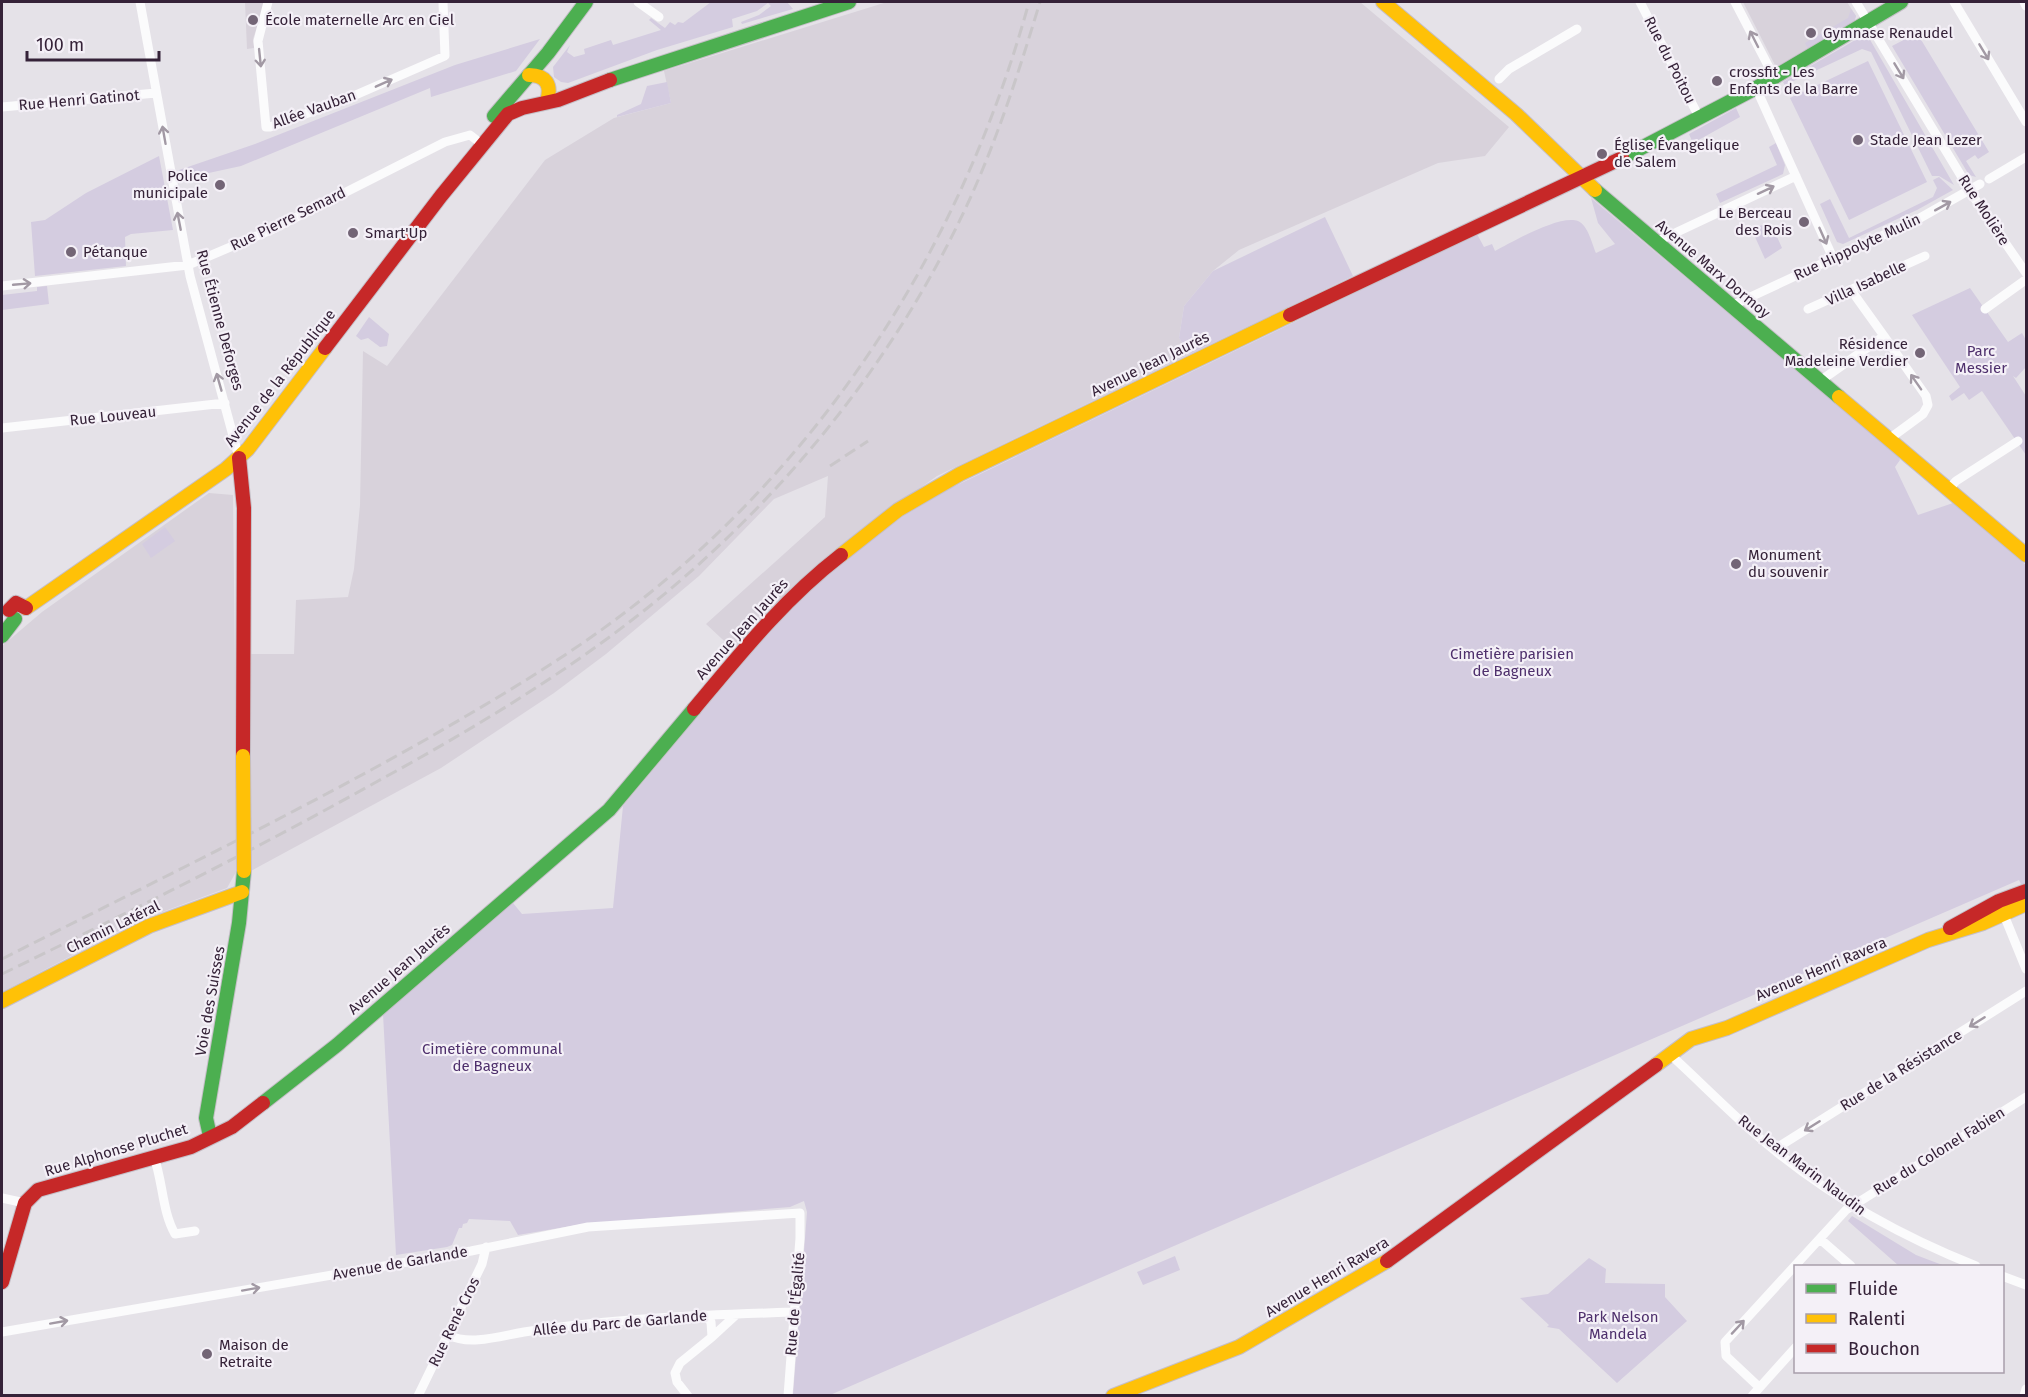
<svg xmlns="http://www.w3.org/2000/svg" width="2028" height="1397" viewBox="0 0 2028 1397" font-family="'Fira Sans',sans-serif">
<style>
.built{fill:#d8d2db}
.green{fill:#d4cce0}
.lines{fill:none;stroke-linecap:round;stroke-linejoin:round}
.fast-casing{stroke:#c5bfc7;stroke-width:16}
.slow-casing{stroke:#c5bfc7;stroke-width:16}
.jam-casing{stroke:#c5bfc7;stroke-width:16}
.street{stroke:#fbfbfc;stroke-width:9}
.fast{stroke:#4caf50;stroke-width:14}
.slow{stroke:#ffc107;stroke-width:14}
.jam{stroke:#c62828;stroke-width:14}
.rail{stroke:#c9c6c9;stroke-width:3;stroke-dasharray:12 6;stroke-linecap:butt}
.slow-bridge-casing{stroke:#c5bfc7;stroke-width:16;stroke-linecap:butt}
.slow-bridge{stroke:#ffc107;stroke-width:14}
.oneway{stroke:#a299a4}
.poi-dot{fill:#736576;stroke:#f4f0f7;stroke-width:2}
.labels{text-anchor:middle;stroke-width:4.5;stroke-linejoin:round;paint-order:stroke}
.poi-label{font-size:15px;fill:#352238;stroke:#f4f0f7;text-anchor:start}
.street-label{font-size:15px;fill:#352238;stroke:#f4f0f7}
.park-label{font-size:15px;fill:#4e2f6c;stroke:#f4f0f7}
</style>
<rect width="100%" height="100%" fill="#e5e2e8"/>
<path class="built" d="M 245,2 L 265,2 L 253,39 L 254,48 L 247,49 Z
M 887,2 L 1360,2 L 1509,127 L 1485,156 L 1438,163 L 1239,250 L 1213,271 L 1184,306 L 1179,338 L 1190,354 L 937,476 L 878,518 L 736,652 L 706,624 L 825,517 L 828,476 L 774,499 L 699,576 L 606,654 L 554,693 L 441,768 L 251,871 L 236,872 L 227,888 L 138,921 L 2,992 L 2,646 L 42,612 L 209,493 L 233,495 L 236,755 L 250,742 L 249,654 L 294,654 L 296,600 L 348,597 L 354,569 L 360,505 L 363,351 L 387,366 L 545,160 L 614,118 L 671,103 L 664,71 Z
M 1743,2 L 1847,2 L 1856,16 L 1854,22 L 1779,66 L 1775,65 Z"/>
<path class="green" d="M 711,2 L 787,2 L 793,9 L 742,24 L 741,22 L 759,15 L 771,6 L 768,3 L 757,11 L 732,19 L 733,27 L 657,50 L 568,83 L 561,82 L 554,77 L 553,67 L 570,45 L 567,52 L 574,57 L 585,54 L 584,49 L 611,40 L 613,45 L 661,30 L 649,20 L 651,18 L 665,28 L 670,22 L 675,25 L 678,22 L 683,23 Z
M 1851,9 L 1856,16 L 1854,22 L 1808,49 L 1805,43 L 1848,18 Z
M 1917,33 L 1989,152 L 1978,159 L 1975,155 L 1966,161 L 1976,177 L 1969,175 L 1892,46 Z
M 1862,36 L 1869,38 L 1954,185 L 1939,176 L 1932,176 L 1871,52 L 1862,49 L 1785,85 L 1783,82 Z
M 540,39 L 516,71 L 431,97 L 430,88 L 241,166 L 181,179 L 179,170 L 255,144 L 455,65 Z
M 1868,61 L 1927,182 L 1849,220 L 1790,98 Z
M 667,82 L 671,103 L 617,117 L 617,115 L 641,104 L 647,86 Z
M 1736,108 L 1740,117 L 1693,143 L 1689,134 Z
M 1776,143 L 1785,165 L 1783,174 L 1720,203 L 1716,194 L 1777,165 L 1769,147 Z
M 159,156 L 173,230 L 131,234 L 125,237 L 126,266 L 35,276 L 31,222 L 45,220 L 86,193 Z
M 1939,177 L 1953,190 L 1917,210 L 1843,244 L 1837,242 L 1820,204 L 1830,199 L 1849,238 L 1933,197 L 1937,188 L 1933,180 Z
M 1591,198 L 1898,456 L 1900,460 L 1895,467 L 1918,515 L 1953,503 L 2026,565 L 2026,884 L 2022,886 L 2019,880 L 830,1395 L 793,1395 L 807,1212 L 804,1201 L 790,1207 L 583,1224 L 518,1235 L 510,1221 L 469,1219 L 467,1223 L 463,1224 L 462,1228 L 459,1228 L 452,1245 L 447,1247 L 396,1255 L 383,1014 L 439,962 L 513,903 L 522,914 L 613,908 L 623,806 L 766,635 L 799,601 L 843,561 L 902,517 L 951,488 L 1477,234 L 1484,247 L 1492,244 L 1495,251 C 1512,242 1560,214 1578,221 C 1588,225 1592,244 1596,253 L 1615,244 L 1598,223 Z
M 1325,217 L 1353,276 L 1190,354 L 1179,338 L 1184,306 L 1213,271 Z
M 1771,223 L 1782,248 L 1765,259 L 1751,228 Z
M 47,286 L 49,304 L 2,310 L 2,295 L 37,291 L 37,287 Z
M 1970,288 L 2008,342 L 2022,333 L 2026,340 L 2026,367 L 2016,378 L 2013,376 L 2026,396 L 2026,455 L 1982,391 L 1969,400 L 1964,393 L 1952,401 L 1949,396 L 1960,387 L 1912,315 Z
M 369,317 L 389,334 L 387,346 L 380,347 L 368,338 L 361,340 L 356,336 Z
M 165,527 L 175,541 L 151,558 L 142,544 Z
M 1852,1216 L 1916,1255 L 1945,1266 L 1899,1266 L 1848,1221 Z
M 1175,1256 L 1180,1270 L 1143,1285 L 1137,1272 Z
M 1589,1258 L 1606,1269 L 1605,1283 L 1665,1284 L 1665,1297 L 1687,1321 L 1617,1383 L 1559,1329 L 1547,1327 L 1549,1325 L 1520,1298 L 1548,1294 Z"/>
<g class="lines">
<defs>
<path id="fast" d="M 610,80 L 849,2
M 494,116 L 548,53 L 586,2
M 1622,158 L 1756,88 L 1901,2
M 1595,190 L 1839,397
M 2,636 L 15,619
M 263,1103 L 337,1045 L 609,810 L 694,709
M 210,1136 L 206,1118 L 239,923 L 244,871"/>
<path id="slow" d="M 1383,2 L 1516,114 L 1595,190
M 529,75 C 546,75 552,85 547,101
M 1839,397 L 2026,555
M 841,555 L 898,510 L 960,474 L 1290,315
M 26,608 L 226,469 L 248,449 L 325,348
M 2,1001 L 149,926 L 242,892
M 1656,1065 L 1691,1039 L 1727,1028 L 1928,940 L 1983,923 L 2026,904
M 1113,1396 L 1239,1347 L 1387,1261"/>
<path id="jam" d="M 1290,315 L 1622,158
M 325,348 L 441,196 L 508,114 L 522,108 L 558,100 L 610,80
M 239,458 L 244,508 L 243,756
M 9,610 L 16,603 L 26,608
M 694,709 C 740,654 784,599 841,555
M 1950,928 L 1999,901 L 2026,891
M 1387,1261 L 1656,1065
M 2,1282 L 25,1203 L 38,1190 L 191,1147 L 232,1127 L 263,1103"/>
</defs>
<use href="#fast" class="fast-casing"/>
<use href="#slow" class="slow-casing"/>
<use href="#jam" class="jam-casing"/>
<path class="street" d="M 140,2 L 190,276 L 239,458
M 268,2 L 258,41 L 266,127 L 270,127 L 351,97 L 445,56 L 443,2
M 638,2 L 659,17
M 1640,2 L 1700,119
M 1735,2 L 1774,77
M 1856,2 L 1975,199 L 2026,273
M 1954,2 L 2026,122
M 2024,2 L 2026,6
M 1499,79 L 1509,69 L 1577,29
M 1756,88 L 1833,258
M 2,107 L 156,93
M 1989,179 L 2026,157
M 1656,242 L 1796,176
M 2,286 L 188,265 L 273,229 L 445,142 L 470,135 L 483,145
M 1851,290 L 1884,336
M 1731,306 L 1920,218 L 1980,184
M 1808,309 L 1925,256
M 1985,309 L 2024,281
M 1820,381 L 1884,336 L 1926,396 L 1928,405 L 1923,414 L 1889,439
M 2,428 L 225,403
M 1949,489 L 1956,481 L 2018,441
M 2004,915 L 2026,969
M 1674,1058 C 1701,1083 1727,1109 1754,1133 C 1820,1191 1895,1234 1976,1266
M 1775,1149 L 2026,991
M 154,1157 C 163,1182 162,1211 175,1234 L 195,1231
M 2,1198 L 25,1203
M 1820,1239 L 1851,1266
M 2002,1276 L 2026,1285
M 2,1332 L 471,1251 L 588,1227 L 800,1213 L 800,1238 L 788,1396
M 448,1335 C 470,1346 501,1336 524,1332 C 613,1318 705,1315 795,1312
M 712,1337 L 737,1314
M 1759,1387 L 1726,1356 L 1725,1342 L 1846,1210 L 2026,1097
M 418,1396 L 482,1264 L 486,1247
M 688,1396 L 677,1382 L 675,1373 L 680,1363 L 712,1337 L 711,1322 L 705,1315
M 1752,1396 L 1796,1347
M 2024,1396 L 2026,1389"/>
<use href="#fast" class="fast"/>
<use href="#slow" class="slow"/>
<use href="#jam" class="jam"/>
<path class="rail" d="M 830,466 L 868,441
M 2,959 C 143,887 287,818 425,740 C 501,696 578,651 646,596 C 836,444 965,235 1029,2
M 2,974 C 129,912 255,850 378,781 C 495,717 611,646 709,555 C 811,461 897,349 958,224 C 993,153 1017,78 1040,2"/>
<defs>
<path id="slow-bridge" d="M 243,756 L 244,871"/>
</defs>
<use href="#slow-bridge" class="slow-bridge-casing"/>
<use href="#slow-bridge" class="slow-bridge"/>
</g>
<defs><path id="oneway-shaft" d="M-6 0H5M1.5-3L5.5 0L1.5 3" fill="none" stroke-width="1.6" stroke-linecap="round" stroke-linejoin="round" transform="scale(1.5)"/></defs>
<g class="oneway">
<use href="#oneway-shaft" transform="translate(1754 39) rotate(-117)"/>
<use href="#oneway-shaft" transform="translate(1984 52) rotate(59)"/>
<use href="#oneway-shaft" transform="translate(260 58) rotate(84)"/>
<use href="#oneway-shaft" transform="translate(1899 71) rotate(59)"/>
<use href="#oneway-shaft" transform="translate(384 83) rotate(-24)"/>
<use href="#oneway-shaft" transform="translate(164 135) rotate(-100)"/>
<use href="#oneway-shaft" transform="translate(1766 190) rotate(-25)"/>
<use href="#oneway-shaft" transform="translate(1943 206) rotate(-29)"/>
<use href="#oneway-shaft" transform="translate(179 221) rotate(-101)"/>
<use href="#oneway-shaft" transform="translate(1823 236) rotate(66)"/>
<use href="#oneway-shaft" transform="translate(22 284) rotate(-5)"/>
<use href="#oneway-shaft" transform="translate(219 382) rotate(-106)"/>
<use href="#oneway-shaft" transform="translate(1916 382) rotate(-125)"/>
<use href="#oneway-shaft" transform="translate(1977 1022) rotate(148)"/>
<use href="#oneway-shaft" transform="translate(1812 1126) rotate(148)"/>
<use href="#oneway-shaft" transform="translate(251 1289) rotate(-10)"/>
<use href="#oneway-shaft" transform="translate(59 1322) rotate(-10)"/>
<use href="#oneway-shaft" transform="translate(1738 1327) rotate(-47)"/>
</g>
<g class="poi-dot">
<circle cx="253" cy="20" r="6"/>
<circle cx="1811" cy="33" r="6"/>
<circle cx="1717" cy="81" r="6"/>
<circle cx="1858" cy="140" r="6"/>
<circle cx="1602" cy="154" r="6"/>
<circle cx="220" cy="185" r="6"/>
<circle cx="1804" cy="222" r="6"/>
<circle cx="353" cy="233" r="6"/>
<circle cx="71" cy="252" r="6"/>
<circle cx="1920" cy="353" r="6"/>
<circle cx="1736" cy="564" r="6"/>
<circle cx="207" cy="1354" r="6"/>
</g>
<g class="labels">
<g class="poi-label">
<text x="265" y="25">École maternelle Arc en Ciel</text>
<text x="1823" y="38">Gymnase Renaudel</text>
<text x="1729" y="77">crossfit - Les<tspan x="1729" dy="17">Enfants de la Barre</tspan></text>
<text x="1870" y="145">Stade Jean Lezer</text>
<text x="1614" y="150">Église Évangelique<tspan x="1614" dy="17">de Salem</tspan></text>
<text x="208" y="181" text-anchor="end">Police<tspan x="208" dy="17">municipale</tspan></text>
<text x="1792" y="218" text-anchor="end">Le Berceau<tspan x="1792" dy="17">des Rois</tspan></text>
<text x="365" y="238">Smart'Up</text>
<text x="83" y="257">Pétanque</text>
<text x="1908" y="349" text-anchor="end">Résidence<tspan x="1908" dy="17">Madeleine Verdier</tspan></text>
<text x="1748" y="560">Monument<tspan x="1748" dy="17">du souvenir</tspan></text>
<text x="219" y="1350">Maison de<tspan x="219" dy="17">Retraite</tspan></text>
</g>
<g class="street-label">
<text transform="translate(1670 60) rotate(63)" y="5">Rue du Poitou</text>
<text transform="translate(79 100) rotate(-5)" y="5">Rue Henri Gatinot</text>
<text transform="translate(314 109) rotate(-20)" y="5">Allée Vauban</text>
<text transform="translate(1984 210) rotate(57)" y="5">Rue Molière</text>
<text transform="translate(288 219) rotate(-26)" y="5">Rue Pierre Semard</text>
<text transform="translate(1857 247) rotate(-25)" y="5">Rue Hippolyte Mulin</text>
<text transform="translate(1713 269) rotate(40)" y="5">Avenue Marx Dormoy</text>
<text transform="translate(1866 283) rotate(-25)" y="5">Villa Isabelle</text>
<text transform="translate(220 320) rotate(75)" y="5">Rue Étienne Deforges</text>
<text transform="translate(1150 364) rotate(-26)" y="5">Avenue Jean Jaurès</text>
<text transform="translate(280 378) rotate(-52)" y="5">Avenue de la République</text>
<text transform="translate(113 416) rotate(-6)" y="5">Rue Louveau</text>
<text transform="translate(742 629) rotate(-48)" y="5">Avenue Jean Jaurès</text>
<text transform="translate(113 927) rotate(-26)" y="5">Chemin Latéral</text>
<text transform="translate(399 969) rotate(-41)" y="5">Avenue Jean Jaurès</text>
<text transform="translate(1821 969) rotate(-23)" y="5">Avenue Henri Ravera</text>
<text transform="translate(210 1001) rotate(-80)" y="5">Voie des Suisses</text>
<text transform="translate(1901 1070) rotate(-32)" y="5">Rue de la Résistance</text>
<text transform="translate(116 1150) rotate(-17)" y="5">Rue Alphonse Pluchet</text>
<text transform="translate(1939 1151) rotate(-32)" y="5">Rue du Colonel Fabien</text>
<text transform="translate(1802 1165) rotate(37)" y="5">Rue Jean Marin Naudin</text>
<text transform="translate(400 1263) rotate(-10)" y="5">Avenue de Garlande</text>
<text transform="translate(1327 1277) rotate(-31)" y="5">Avenue Henri Ravera</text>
<text transform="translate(795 1304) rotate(-85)" y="5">Rue de l'Égalité</text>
<text transform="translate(454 1322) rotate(-64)" y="5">Rue René Cros</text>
<text transform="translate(620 1323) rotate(-5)" y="5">Allée du Parc de Garlande</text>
</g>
<g class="park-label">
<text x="1981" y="356">Parc<tspan x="1981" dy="17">Messier</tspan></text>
<text x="1512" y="659">Cimetière parisien<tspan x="1512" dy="17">de Bagneux</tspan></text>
<text x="492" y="1054">Cimetière communal<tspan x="492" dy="17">de Bagneux</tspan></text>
<text x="1618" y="1322">Park Nelson<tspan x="1618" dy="17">Mandela</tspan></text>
</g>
</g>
<rect width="2028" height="1397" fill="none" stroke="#352238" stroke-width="6"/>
<rect x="1794" y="1265" width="210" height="108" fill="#f4f0f7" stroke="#a89eab" stroke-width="1.5"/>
<rect x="1806" y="1284" width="30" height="9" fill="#4caf50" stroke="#a89eab" stroke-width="1.5"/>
<text x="1848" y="1295" font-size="18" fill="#352238">Fluide</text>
<rect x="1806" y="1314" width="30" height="9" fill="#ffc107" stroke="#a89eab" stroke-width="1.5"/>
<text x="1848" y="1325" font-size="18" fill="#352238">Ralenti</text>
<rect x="1806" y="1344" width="30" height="9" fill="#c62828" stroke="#a89eab" stroke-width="1.5"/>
<text x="1848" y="1355" font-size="18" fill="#352238">Bouchon</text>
<path d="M27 51v9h132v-9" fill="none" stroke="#352238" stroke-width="3"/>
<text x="36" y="51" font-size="18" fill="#352238" stroke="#f4f0f7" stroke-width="4.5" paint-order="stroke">100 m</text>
</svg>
